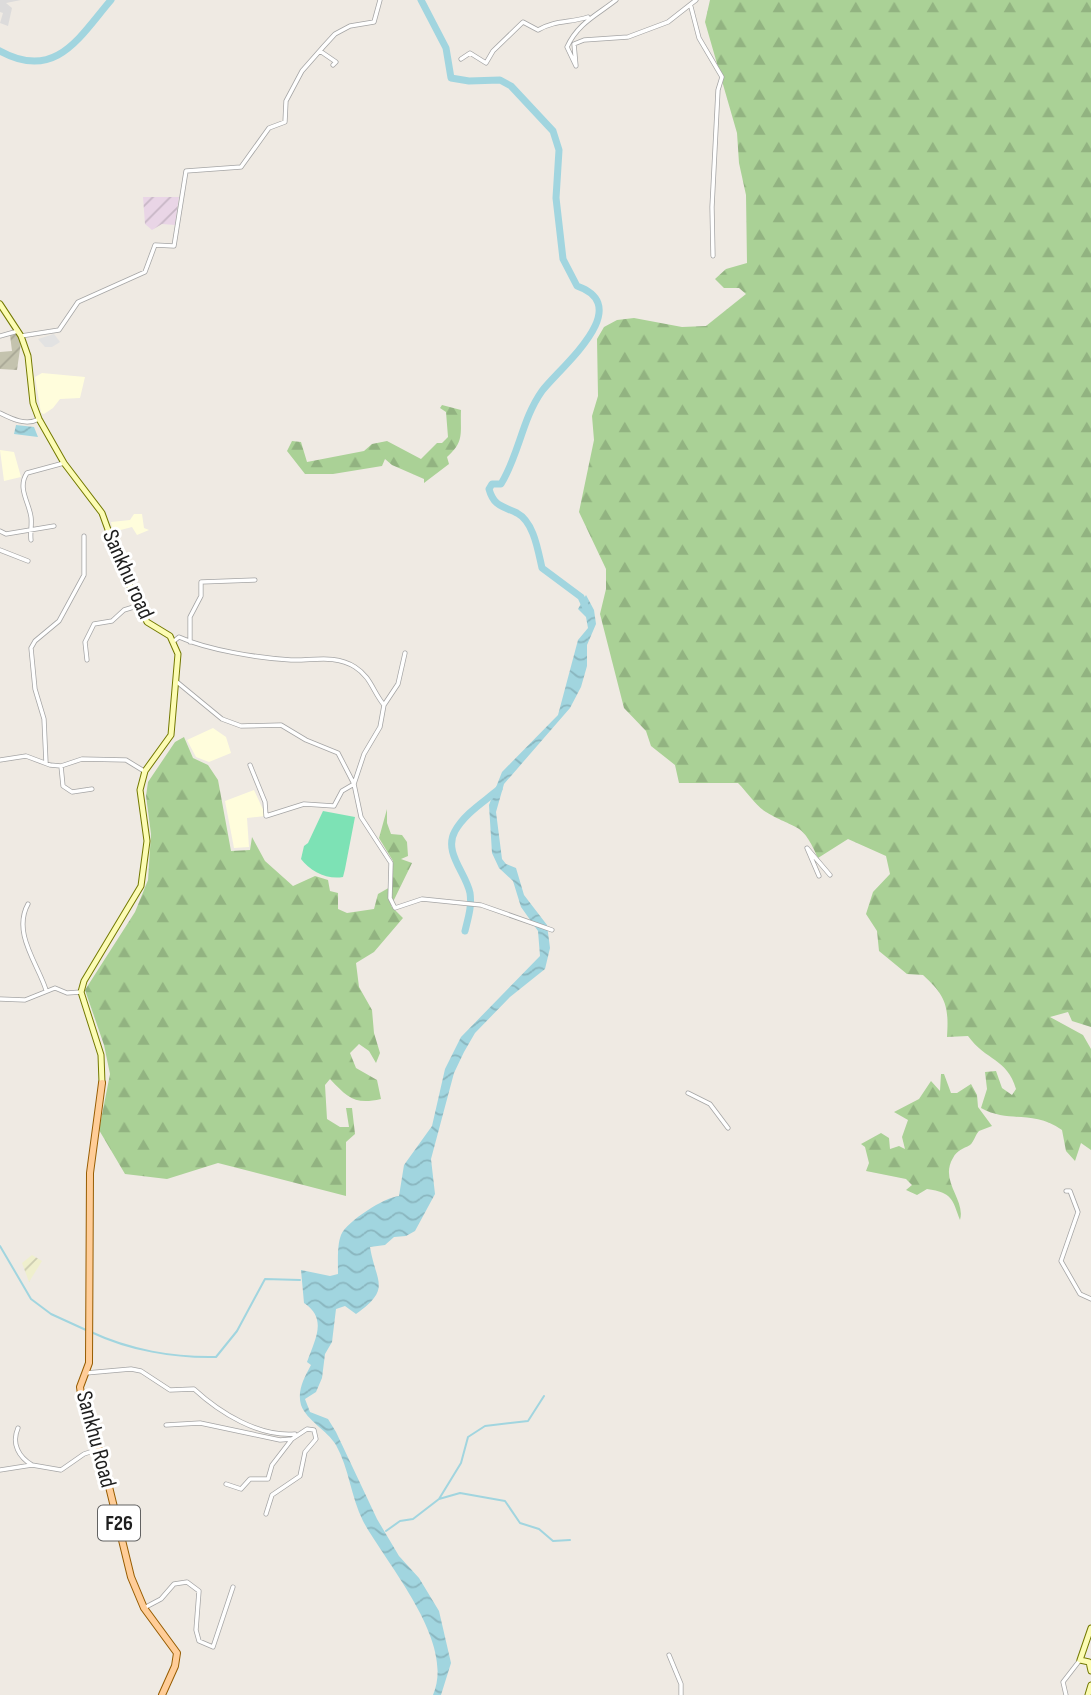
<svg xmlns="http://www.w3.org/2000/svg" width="1091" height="1695" viewBox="0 0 1091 1695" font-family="'Sofia Sans Condensed',sans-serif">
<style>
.residential{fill:#dcdbdb}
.industrial{fill:url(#industrial-furrows)}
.education{fill:#fffddc}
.construction{fill:url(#construction-furrows)}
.farmland{fill:url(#farmland-furrows)}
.forest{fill:url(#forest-firs)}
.pitch{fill:#7de2b5}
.parking{fill:#e2e2e2}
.water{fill:url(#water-waves)}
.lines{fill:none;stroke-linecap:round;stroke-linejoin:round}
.stream{stroke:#a1d5df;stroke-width:2}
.river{stroke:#a1d5df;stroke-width:7}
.street-casing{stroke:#a5a5a5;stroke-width:5}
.secondary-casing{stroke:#737900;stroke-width:7}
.primary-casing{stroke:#975c00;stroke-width:8}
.street{stroke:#fff;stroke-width:3.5}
.secondary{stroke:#fcfcb4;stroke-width:5}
.primary{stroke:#ffcd98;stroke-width:6}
.labels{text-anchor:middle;stroke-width:6;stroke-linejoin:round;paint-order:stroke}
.shield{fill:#fff;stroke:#626262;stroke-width:2}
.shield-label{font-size:21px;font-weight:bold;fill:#1e1e1e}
.street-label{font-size:23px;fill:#1e1e1e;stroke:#fff}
</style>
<defs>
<pattern id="industrial-furrows" width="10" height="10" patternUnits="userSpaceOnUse" patternTransform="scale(1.75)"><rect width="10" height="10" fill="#e9d5e6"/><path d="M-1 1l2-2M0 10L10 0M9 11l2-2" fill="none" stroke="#c7b6c5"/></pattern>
<pattern id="construction-furrows" width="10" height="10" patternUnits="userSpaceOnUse" patternTransform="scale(1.75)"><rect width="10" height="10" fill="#c4c3ae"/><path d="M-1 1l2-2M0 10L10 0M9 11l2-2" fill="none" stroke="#a8a795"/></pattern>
<pattern id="farmland-furrows" width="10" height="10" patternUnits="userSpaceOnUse" patternTransform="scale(1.75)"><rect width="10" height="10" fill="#efefcd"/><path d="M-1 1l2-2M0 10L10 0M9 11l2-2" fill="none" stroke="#ccccb0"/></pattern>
<pattern id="forest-firs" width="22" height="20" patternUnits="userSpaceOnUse" patternTransform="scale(1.75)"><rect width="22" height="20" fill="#aad196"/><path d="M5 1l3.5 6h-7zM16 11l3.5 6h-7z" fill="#92b381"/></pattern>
<pattern id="water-waves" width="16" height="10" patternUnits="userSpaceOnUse" patternTransform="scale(1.75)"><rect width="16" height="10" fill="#a1d5df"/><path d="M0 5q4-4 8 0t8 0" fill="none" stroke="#8ab6bf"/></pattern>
</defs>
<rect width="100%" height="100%" fill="#efeae3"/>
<path class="residential" d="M 0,0 L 21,0 L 6,3 L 12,8 L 8,26 L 0,23 L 3,13 L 0,12 Z"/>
<path class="industrial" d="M 143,197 L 179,197 L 175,225 L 162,224 L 152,230 L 145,224 Z"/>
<path class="education" d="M 42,373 L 85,377 L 80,398 L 60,399 L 53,408 L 44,414 L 41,413 L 35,377 Z
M 0,450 L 14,452 L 21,477 L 4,481 Z
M 134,514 L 142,514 L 144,528 L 149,530 L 137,535 L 132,527 L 113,532 L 111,522 L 130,520 Z
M 213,728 L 226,737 L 231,753 L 209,762 L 196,757 L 187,740 Z
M 254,790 L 266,816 L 247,818 L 249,847 L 234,848 L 225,801 Z"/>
<path class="construction" d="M 17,333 L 21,342 L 17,370 L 0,369 L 0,352 L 12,351 L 10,335 Z"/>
<path class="farmland" d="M 32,1255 L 42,1261 L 29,1282 L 22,1263 Z"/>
<path class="forest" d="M 710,0 L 1091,0 L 1091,1027 L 1072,1021 L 1068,1012 L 1050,1017 L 1083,1035 L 1091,1049 L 1091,1150 L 1081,1143 L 1075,1161 L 1066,1151 L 1062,1130 C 1032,1109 1010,1124 981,1108 L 987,1089 L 985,1072 L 996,1071 L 1002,1088 L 1012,1095 L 1016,1089 C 1007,1058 986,1061 968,1036 L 947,1037 C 949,1006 946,996 923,975 L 907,974 L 879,951 L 877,931 L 866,914 L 873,892 L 890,874 L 886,856 L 848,839 L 818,858 C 802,821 798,831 766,812 C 756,806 747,792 738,783 L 679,783 L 675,765 L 651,746 L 646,731 L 624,708 L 600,614 L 606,589 L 606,569 L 579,512 L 594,440 L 592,416 L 598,396 L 597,339 L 604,327 L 617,320 L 634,318 L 682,327 L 706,326 L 746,294 L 739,288 L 724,288 L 715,279 L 726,269 L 747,263 L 746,195 L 739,163 L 737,133 L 705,22 Z
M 442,405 L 461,410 C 460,433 465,441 447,457 L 449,464 L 424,483 L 424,479 L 392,465 L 385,459 L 382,466 L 333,474 L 305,474 L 287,451 L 292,441 L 301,442 L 307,462 L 364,451 L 372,444 L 387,441 L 421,459 L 437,443 L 442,443 L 448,437 L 446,412 L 440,408 Z
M 184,737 L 193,758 L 208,765 L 218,780 L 231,851 L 250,850 L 252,837 L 265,861 L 293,886 L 315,876 L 328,880 L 330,891 L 338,893 L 338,909 L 347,913 L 374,909 L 378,894 L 392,886 L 393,861 L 379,838 L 387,809 L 387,823 L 391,834 L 402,835 L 407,842 L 408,856 L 401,859 L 412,863 L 391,906 L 403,918 L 374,952 L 356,963 L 359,987 L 372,1010 L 374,1033 L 380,1053 L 376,1063 L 369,1051 L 359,1044 L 350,1053 L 356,1068 L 377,1080 L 381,1099 C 355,1105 348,1098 330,1079 L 325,1085 L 327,1119 L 340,1127 L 349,1127 L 346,1108 L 352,1108 L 355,1134 L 346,1142 L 346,1196 L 218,1163 L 167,1179 L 125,1174 L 99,1130 L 110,1074 L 104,1045 L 85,990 L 135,912 L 148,880 L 151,834 L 146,796 L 148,782 L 175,742 Z
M 941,1074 L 944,1074 L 951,1093 L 957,1093 L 971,1084 L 977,1095 L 978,1107 L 992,1126 L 979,1131 C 975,1135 974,1142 970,1145 C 963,1149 957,1150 953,1158 C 939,1181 966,1200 960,1220 C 952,1199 953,1193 927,1189 L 917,1195 L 906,1190 L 912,1185 L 906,1179 L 866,1171 L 869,1163 L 865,1147 L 861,1144 L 881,1133 L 889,1138 L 890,1149 L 899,1146 L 905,1149 L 902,1137 L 908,1120 L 894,1112 L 919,1099 L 931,1081 L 940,1091 Z"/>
<path class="pitch" d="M 323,811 L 355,817 L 345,869 L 343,877 C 327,880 310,871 301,859 L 304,846 L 308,843 Z"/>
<path class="parking" d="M 54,334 L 60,342 L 52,347 L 45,347 L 38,339 Z"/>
<path class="water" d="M 16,425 L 34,427 L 38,437 L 14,434 Z
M 586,595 L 594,610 L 596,624 L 587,645 L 587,666 L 581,687 L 570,708 L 504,784 L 496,812 L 502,859 L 506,864 L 516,868 L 524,895 L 547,925 L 550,948 L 545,969 L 510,997 L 475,1033 L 464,1052 L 454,1073 L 431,1159 L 435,1194 L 415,1231 L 406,1236 L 394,1237 L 385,1245 L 370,1247 C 376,1283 392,1288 356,1314 L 345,1306 L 336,1309 L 332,1342 L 325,1354 L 322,1378 L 316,1392 L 305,1399 L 310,1412 L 328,1419 L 336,1432 L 377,1519 L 399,1556 L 419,1578 L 439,1611 L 451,1663 L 441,1695 L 433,1695 C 456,1642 387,1565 363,1521 C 351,1497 349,1468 336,1445 C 327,1430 307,1421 301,1405 C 297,1391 304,1378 311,1365 L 307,1362 C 315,1339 328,1319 304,1303 L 301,1270 L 330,1276 L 338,1274 C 338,1262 337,1245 341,1235 C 347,1221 385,1197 399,1196 L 404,1165 L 432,1126 L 445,1069 L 461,1037 L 540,956 L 538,931 L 521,907 L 513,881 L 499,868 L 492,853 L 489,805 L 502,772 L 558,715 L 578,640 L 588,628 L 586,617 L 578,609 Z"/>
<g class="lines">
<path class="stream" d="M 0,1246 L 31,1299 L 51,1314 L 86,1330
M 91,1332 C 129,1350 174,1358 216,1357 L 237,1331 L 265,1279 L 300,1280
M 439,1499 L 461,1463 L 468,1437 L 485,1426 L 528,1421 L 544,1396
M 386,1531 L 400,1521 L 413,1519 L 439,1499 L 460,1493 L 505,1501 L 520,1523 L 539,1529 L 553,1541 L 570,1540"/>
<path class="river" d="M 421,0 L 446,48 L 451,78 L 469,81 L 500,80 L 511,86 L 553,131 L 559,150 L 556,198 L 563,259 L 577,286 C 637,307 558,369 542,391 C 522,419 519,455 501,484 L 492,484 L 489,489 C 494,507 503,506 517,513 C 534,522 538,551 542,568 L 581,597 L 587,610
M 0,51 C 56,82 80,36 111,0
M 465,931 C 468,918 472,907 470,893 C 466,873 443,852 455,831 C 465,813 484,802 499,789"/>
<defs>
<path id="street" d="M 616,0 C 597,15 578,23 567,47 L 576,66 L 574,44 L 584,40 L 628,37 L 668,22 L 696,0
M 691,7 L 699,38 L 722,77 L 718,90 L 712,207 L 713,256
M 320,51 L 336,62 L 333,65
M 461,59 L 470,53 L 486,63 L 493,51 L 523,22 L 538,30 C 555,20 570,23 588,17
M 0,336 L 18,331
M 21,336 L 59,330 L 78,302 L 145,272 L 155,245 L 174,246 L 186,171 L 241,167 L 269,128 L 285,122 L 286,101 L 302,71 L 324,46 L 335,34 L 350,26 L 374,22 L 380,0
M 0,413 C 12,419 26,426 39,419
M 0,531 L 6,534 L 54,526
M 31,540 C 30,533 32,524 31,517 C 29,502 17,488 27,473 L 64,463
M 0,550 L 28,561
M 174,641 L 179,637 C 208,650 258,658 291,660 C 312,661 335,654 355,667 C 371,677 373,692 384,705 L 380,727 L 364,754 L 354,784 L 342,791 L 334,806 L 304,804 L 266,816 L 265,802 L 250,765
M 190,642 L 190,617 L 201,596 L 201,582 L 255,580
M 87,660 L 85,642 L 94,624 L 112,621 L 124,610 L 140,605
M 177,682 L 222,719 L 241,726 L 281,725 L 306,740 L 338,753 L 354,784 L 361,817 L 391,863 L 390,898 L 395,908 L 422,899 L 481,905 L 552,930
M 384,705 L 398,684 L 405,653
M 0,760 L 26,756 L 50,765 L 61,766 L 82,759 L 126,760 L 144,771
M 46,763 L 44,719 L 35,689 L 31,648 L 35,641 L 59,621 L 84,575 L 84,536
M 61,766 L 63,786 L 72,792 L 92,789
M 819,876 L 807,848 L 830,875
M 28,904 C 12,933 38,964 46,990
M 0,999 L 25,1000 L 55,988 L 67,993 L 81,992
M 688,1093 L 710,1104 L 728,1128
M 1066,1191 L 1070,1191 L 1078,1212 L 1061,1261 L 1080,1294 L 1091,1299
M 86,1373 L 131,1369 L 141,1371 L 170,1390 L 194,1389 C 220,1413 259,1437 295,1434
M 166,1425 L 200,1423 L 280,1440 L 292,1439 L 307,1429 L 314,1430 L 316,1439 L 305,1452 L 300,1476 L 272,1495 L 266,1514
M 18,1428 C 11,1444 19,1457 32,1465
M 0,1470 L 32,1465 L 61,1470 L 84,1454 L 99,1449
M 226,1484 L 241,1489 L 250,1479 L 268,1479 L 272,1465 L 292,1439
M 144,1608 L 161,1599 L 174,1584 L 187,1582 L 199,1591 L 196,1630 L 199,1641 L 213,1647 L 233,1587
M 669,1655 L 681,1684 L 681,1695
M 1066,1695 L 1063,1682 L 1080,1660"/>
<path id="secondary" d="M 0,304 L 21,336 L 28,356 L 33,403 L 39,419 L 64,463 L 102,513 L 124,574 L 147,622 L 170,636 L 178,654 L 171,735 L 145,771 L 140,790 L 147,841 L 141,886 L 84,981 L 81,992 L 101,1055 L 102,1083
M 1091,1628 L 1080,1660 L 1089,1662 L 1091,1671
M 1088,1695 L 1091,1685"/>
<path id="primary" d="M 102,1083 L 90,1173 L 89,1363 L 80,1387 L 81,1394 L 103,1462 L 131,1577 L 144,1608 L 177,1653 L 175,1666 L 162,1695"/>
</defs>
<use href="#street" class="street-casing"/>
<use href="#secondary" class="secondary-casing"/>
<use href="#primary" class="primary-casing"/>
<use href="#street" class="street"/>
<use href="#secondary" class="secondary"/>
<use href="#primary" class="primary"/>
</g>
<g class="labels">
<rect class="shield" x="98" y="1505.5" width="42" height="35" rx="5"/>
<g class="shield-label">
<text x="119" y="1530">F26</text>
</g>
<g class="street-label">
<text transform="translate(129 574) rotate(66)" y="8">Sankhu road</text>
<text transform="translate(97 1439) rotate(75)" y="8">Sankhu Road</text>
</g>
</g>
</svg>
